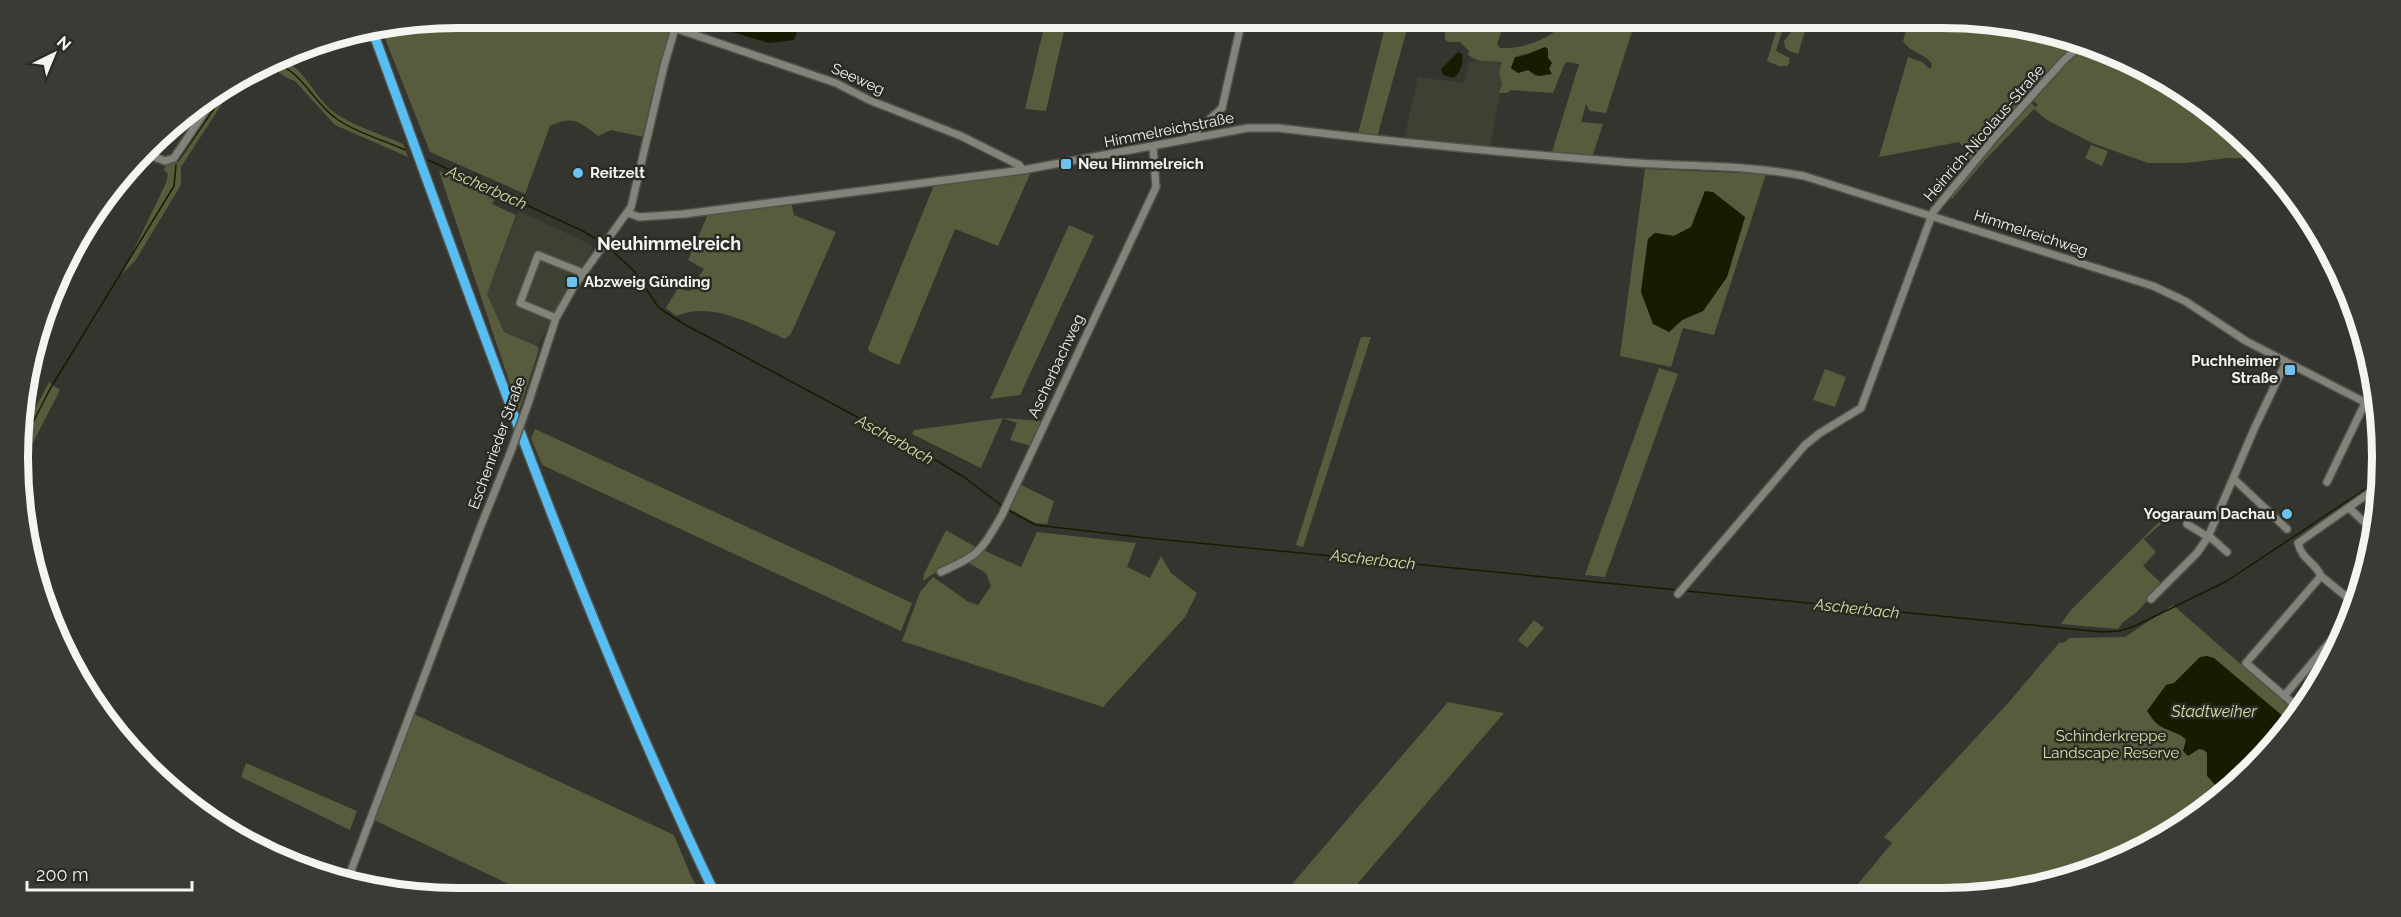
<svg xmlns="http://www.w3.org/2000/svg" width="2401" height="917" viewBox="0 0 2401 917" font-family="Raleway,sans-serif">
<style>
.built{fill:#3e4033}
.green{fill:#585c3c;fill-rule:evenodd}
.water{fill:#191b00}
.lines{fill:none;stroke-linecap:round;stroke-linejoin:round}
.stream{stroke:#191b00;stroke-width:1.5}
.minor-casing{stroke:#50514a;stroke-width:10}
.highway-casing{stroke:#50514a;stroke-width:12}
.minor{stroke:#82847b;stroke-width:7}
.highway{stroke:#57bef3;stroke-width:9}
.minor-bridge-casing{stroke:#50514a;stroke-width:10;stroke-linecap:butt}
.minor-bridge{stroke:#82847b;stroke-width:7}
.poi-dot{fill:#6cc3f2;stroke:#2a2b24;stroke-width:2}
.labels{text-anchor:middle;stroke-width:5;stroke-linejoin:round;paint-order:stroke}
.street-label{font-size:15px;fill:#f4f4f0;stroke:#2a2b24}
.poi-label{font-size:15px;font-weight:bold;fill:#f4f4f0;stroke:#2a2b24;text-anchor:start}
.park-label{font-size:15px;fill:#dae2a4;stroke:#2a2b24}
.water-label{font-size:16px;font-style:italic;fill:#d8dfa1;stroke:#2a2b24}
.quarter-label{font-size:18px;font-weight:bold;fill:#f4f4f0;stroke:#2a2b24}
.rim{fill:none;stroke:#f4f4f0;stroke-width:8}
</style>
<rect width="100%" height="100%" fill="#34352e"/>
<path class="built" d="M 1476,61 L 1502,62 L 1499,73 L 1502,84 L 1489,150 L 1404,139 L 1418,77 L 1464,83 L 1469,62 Z
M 519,211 L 590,244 L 593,248 L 537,346 L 504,332 L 487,294 Z"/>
<path class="green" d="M 459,18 L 634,18 L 671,30 L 651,99 L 644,137 L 611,130 L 598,136 C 579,122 574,115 550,126 L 525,194 L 430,152 L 382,31 Z
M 1046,18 L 1067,18 L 1046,111 L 1025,109 Z
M 1273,18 L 1551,18 C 1535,29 1522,28 1504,24 L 1497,44 L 1500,48 C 1527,49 1552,38 1569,18 L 1737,18 L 1712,28 L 1635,22 L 1606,113 L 1590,111 L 1586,104 L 1581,122 L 1603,124 L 1592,157 L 1551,155 L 1579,64 L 1567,62 L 1564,65 L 1553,93 L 1511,90 L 1507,93 L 1499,93 L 1502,84 L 1499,73 L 1502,62 C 1490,61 1477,63 1468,55 L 1469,51 L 1460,42 L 1448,42 L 1445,39 L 1445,29 L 1409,22 L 1377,137 L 1358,134 L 1386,23 L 1324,29 ZM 1548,49 L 1547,58 L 1551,63 L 1549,69 L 1551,72 L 1535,76 L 1528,70 L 1518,73 L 1511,68 L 1517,56 Z
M 1780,18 L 1786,18 L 1776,51 L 1790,58 L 1788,66 L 1779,66 L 1767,61 Z
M 1799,18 L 1809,18 L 1798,54 L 1789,51 L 1785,47 L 1784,41 L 1794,28 Z
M 1909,18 C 1958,18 2034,24 2080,42 L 1957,174 L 1956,172 L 1974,144 L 1962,146 L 1959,142 L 1879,157 L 1908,57 L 1922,62 L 1930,69 L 1932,64 C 1925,53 1913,55 1903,41 Z
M 2085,44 L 2138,64 L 2211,109 L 2264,159 L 2228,158 L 2186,163 L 2148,163 L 2092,143 L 2047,120 L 2034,109 L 1986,159 L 1952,199 L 1950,195 L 2029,102 L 2036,107 L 2038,105 L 2032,99 Z
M 279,59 C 305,66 314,98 335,113 C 352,125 383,135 403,144 L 408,157 L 335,125 L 295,81 C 283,78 277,68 265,65 Z
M 240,76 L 181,167 L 181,185 L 135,261 L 122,274 L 166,183 L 168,174 L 164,170 L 166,163 L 175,160 L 222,88 Z
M 2091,145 L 2108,151 L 2102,166 L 2085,158 Z
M 1645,169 L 1766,174 L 1714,335 L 1683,328 L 1671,367 L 1620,356 ZM 1745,217 L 1727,277 L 1703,311 L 1682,320 L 1669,332 L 1641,292 L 1648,239 L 1655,233 L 1674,236 L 1691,227 Z
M 439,171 L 496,195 L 492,204 L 516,215 L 487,294 L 504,332 L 537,346 L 539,349 L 519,411 Z
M 1031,172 L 998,246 L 955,229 L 899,365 L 870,352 L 868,348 L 934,185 Z
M 791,201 L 794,215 L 836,232 L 791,334 L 785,339 C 750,324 714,301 676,316 L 666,308 L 678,288 L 689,291 L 704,269 L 688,260 L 709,212 Z
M 1069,225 L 1094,236 L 1020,395 L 990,399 Z
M 1361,337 L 1371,337 L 1303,547 L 1296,545 Z
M 1659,368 L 1678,374 L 1605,577 L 1585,575 Z
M 1825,369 L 1846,377 L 1835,407 L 1813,400 Z
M 49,382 L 60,390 L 24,460 L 23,432 Z
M 1003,418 L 981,468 L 912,434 L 914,430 L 1003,418 L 1043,421 L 1031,446 L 1010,440 L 1017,423 Z
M 535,429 L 912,603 L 901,631 L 542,465 L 531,438 Z
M 1019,484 L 1054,501 L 1047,524 L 1035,523 L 1008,508 Z
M 2168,513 L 2171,515 L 2144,539 L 2156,552 L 2143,566 L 2162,584 L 2138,611 L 2123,622 L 2118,629 L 2061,624 L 2070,611 Z
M 946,530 L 979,549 C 962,562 940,567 923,581 L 924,574 Z
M 1037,532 L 1136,543 L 1127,567 L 1150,578 L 1161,556 L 1171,573 L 1197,593 L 1185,617 L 1103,707 L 902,641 L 920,592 L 933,577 L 967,601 L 978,605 L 991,586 L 986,573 L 967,562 L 983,550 L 1021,567 Z
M 2173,605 L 2299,715 L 2233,789 L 2137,854 L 2000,895 L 1848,896 L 1892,843 L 1884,837 L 2009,702 L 2059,643 L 2065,642 L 2069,638 L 2125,637 Z
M 1534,620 L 1544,628 L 1527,648 L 1518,640 Z
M 1448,702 L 1504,713 L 1346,897 L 1281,897 Z
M 414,714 L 674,835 L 691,876 L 703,898 L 540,899 L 374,820 Z
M 246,763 L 357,811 L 350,830 L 241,777 Z"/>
<path class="water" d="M 702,18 L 802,18 L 794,40 L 769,43 L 702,23 Z
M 1545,47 L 1548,49 L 1548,58 L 1552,63 L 1549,69 L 1552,74 L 1539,76 L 1528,70 L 1518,73 L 1511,68 L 1515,57 L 1520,57 Z
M 1458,52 L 1462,54 C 1464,63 1460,73 1454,78 L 1443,75 L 1441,69 Z
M 1705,191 L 1713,192 L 1745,217 L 1727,277 L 1703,311 L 1682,320 L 1669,332 L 1653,324 L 1641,292 L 1648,239 L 1655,233 L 1674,236 L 1691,227 Z
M 2207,656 L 2214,658 L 2291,723 L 2233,789 L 2225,795 L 2207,776 L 2207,753 L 2204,750 L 2199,749 L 2188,756 L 2183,751 L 2186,740 C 2180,732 2165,731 2156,723 C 2153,720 2150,715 2147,711 L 2166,685 L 2174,683 L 2200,657 Z"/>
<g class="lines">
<path class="stream" d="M 271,62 C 302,69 312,102 337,119 C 356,133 384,140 405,150
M 428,160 L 583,231 L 601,242
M 178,161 L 233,81
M 607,246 L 634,271 L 659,308 L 684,324 L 915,448 L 964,477 L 1002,506
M 23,442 L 50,389 L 174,186 L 176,165
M 1006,509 L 1036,525 L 1147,538 L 1678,590
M 1686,591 L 2102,632 L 2119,631 L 2135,626 L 2227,581 L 2382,478"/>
<defs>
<path id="minor" d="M 645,18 L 836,83 L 869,100 L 961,136 L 1019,165 L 1023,170
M 1189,138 L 1222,108 L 1241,24
M 147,154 L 165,161 L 174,158 L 218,92
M 628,213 L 639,217 L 684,214 L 1023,170 L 1248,128 L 1278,128 C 1393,142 1507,153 1623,162 C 1683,167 1744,164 1804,176 L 2153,286 L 2185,301 L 2246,341 L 2380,410
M 556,318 L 520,303 L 538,255 L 583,273
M 528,404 L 556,318 L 574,286 L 631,207 L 664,66 L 678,18
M 2234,479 L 2287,529
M 2327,482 L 2365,403
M 2349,508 L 2375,532
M 2187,524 L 2208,537
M 2209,536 L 2227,552
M 941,572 C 981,554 980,552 1002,515 L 1156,187 L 1153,147
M 1678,594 L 1805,445 L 1820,433 L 1861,408 L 1933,212 L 1994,138 L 2063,61 L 2083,43
M 2151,599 L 2197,553 L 2208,537 L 2255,427 L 2286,362
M 2354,603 L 2321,576 C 2315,562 2302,560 2298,543 L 2382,484
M 2284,696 L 2344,625
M 2302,711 L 2246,663 L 2321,576
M 346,884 L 480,528 L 511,451"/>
<path id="highway" d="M 373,32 C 480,324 582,618 717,898"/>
</defs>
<use href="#minor" class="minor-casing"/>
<use href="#highway" class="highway-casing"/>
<use href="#minor" class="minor"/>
<use href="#highway" class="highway"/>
<defs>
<path id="minor-bridge" d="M 511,451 L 528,404"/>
</defs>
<use href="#minor-bridge" class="minor-bridge-casing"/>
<use href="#minor-bridge" class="minor-bridge"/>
</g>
<g class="poi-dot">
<rect x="1060" y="158" width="12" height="12" rx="3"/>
<circle cx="578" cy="173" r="6"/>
<rect x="566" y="276" width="12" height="12" rx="3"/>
<rect x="2284" y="364" width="12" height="12" rx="3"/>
<circle cx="2287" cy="514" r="6"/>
</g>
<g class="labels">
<g class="street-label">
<text transform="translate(858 79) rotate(24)" y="5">Seeweg</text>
<text transform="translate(1169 130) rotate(-11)" y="5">Himmelreichstraße</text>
<text transform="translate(1984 133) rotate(-49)" y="5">Heinrich-Nicolaus-Straße</text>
<text transform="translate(2031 233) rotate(18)" y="5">Himmelreichweg</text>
<text transform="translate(1056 366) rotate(-65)" y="5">Ascherbachweg</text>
<text transform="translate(497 443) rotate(-70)" y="5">Eschenrieder Straße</text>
</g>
<g class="poi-label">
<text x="1078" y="169">Neu Himmelreich</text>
<text x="590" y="178">Reitzelt</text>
<text x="584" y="287">Abzweig Günding</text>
<text x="2278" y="366" text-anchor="end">Puchheimer<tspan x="2278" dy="17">Straße</tspan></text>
<text x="2275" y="519" text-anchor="end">Yogaraum Dachau</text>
</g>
<g class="park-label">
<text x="2111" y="741">Schinderkreppe<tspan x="2111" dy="17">Landscape Reserve</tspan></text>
</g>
<g class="water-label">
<text transform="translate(487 187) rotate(24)" y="6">Ascherbach</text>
<text transform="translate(895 439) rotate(29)" y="6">Ascherbach</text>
<text transform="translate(1373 559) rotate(6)" y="6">Ascherbach</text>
<text transform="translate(1857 608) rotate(6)" y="6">Ascherbach</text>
<text x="2214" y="717">Stadtweiher</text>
</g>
<g class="quarter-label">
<text x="669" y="250">Neuhimmelreich</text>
</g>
</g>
<path d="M0 0H2401V917H0ZM458 28H1942A430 430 0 0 1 2372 458V458A430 430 0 0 1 1942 888H458A430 430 0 0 1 28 458V458A430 430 0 0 1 458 28Z" fill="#3a3b34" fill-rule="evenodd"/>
<path class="rim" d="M458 28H1942A430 430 0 0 1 2372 458V458A430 430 0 0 1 1942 888H458A430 430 0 0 1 28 458V458A430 430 0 0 1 458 28Z"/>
<g transform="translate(54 54) rotate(43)" stroke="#2a2b24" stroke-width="4.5" paint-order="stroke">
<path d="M0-4.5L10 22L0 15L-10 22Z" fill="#f4f4f0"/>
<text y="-9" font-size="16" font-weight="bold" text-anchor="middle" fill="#f4f4f0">N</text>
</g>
<path d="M27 881v9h165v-9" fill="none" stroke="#f4f4f0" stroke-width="3"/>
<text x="36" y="881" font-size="18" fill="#f4f4f0" stroke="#2a2b24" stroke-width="4.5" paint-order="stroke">200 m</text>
</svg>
